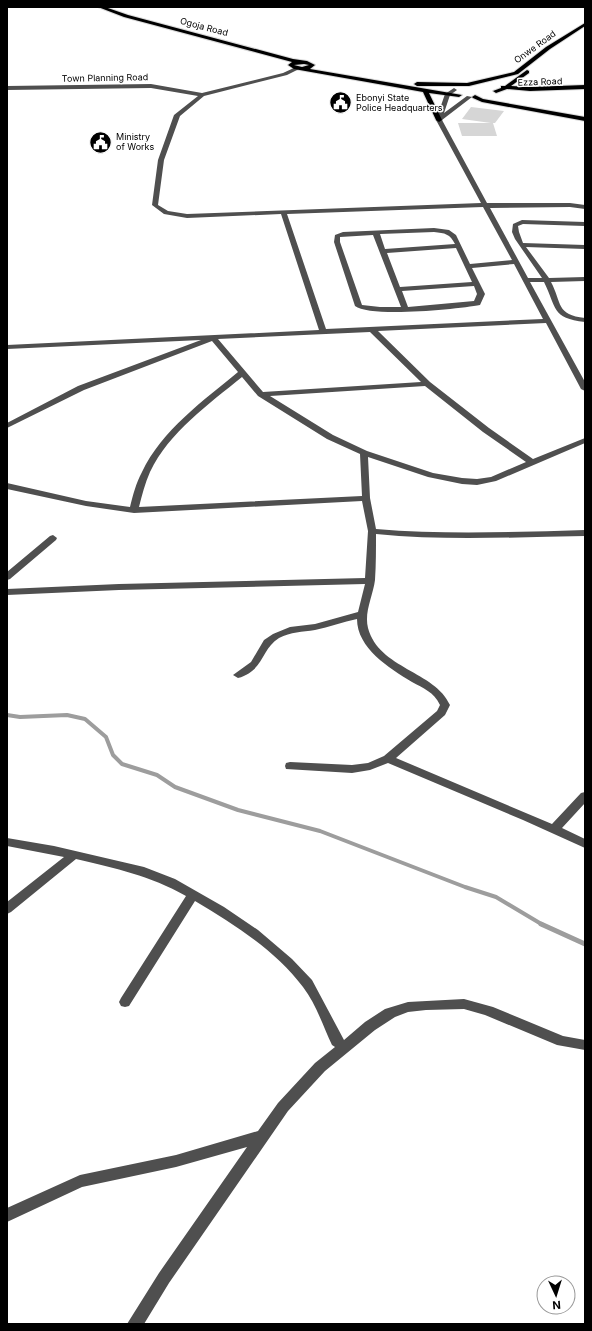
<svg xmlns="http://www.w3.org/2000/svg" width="592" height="1331" viewBox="0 0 592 1331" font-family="Inter,sans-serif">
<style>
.green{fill:#d6d6d6}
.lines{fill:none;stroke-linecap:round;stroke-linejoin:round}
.stream-far1{stroke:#9d9d9d;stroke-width:4}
.stream{stroke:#9d9d9d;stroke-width:5}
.major-casing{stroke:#dbdbdb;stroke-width:2}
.minor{fill:#4f4f4f;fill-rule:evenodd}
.major{fill:#000;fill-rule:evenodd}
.labels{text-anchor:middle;stroke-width:3;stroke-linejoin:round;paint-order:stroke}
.far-street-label{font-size:9px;fill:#000;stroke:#fff}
.far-poi-label{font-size:9px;fill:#000;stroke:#fff;text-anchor:start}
</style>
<rect width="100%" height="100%" fill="#fff"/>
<path class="green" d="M 471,107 L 504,111 L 495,123 L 493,123 L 497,136 L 462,136 L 458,123 L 491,123 L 462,119 Z"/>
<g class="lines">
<path class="stream-far1" d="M 7,715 L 20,717 L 67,715 L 85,719 L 106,737 L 113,755 L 122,764 L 157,775 L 175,787 L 238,810 L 320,831 L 465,887 L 496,897 L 543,925"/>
<path class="stream" d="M 541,924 L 585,944"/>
<defs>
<path id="major" d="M 98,7 L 105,7 L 128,15 L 293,59 L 307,61 L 315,65 L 310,69 L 462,95 L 459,97 L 429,93 L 442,120 L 439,122 L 436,120 L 423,92 L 294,69 L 288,65 L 292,62 L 124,17 ZM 304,64 L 309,65 L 302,67 L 294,65 Z
M 585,23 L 585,26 L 550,49 L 518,74 L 469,86 L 417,86 L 414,84 L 417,82 L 467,83 L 514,72 L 546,47 Z
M 527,70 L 529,71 L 529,73 L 511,86 L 530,87 L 585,85 L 585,89 L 530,91 L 507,89 L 496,93 L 493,91 L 501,88 L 501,86 L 505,86 Z
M 475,95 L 483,99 L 585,117 L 585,121 L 482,102 L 473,98 L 472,97 Z"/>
</defs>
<use href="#major" class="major-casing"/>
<path class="minor" d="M 296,67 L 301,68 L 287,75 L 204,96 L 180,116 L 164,160 L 158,205 L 168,211 L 187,214 L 481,203 L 436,120 L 445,94 L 454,88 L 457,90 L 450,95 L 444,113 L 467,96 L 472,97 L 442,120 L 487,203 L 570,203 L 585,205 L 585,209 L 570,207 L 490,208 L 528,278 L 542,278 L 515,239 L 512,232 L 513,224 L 522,220 L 585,222 L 585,226 L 523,224 L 518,226 L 519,232 L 523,243 L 585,245 L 585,249 L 526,247 L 549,278 L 585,277 L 585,281 L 551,282 C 562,303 556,315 585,318 L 585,322 C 551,318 557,308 544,282 L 530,282 L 585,382 L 585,391 L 581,389 L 546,323 L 378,331 L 430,382 L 489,428 L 533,459 L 585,438 L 585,443 L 496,481 L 477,485 L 462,484 L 428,477 L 368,457 L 370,498 L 376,529 C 445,535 516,532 585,530 L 585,536 C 516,537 445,541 376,534 C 376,549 376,565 375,580 C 373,596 364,612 368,628 C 379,669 435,671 450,705 L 445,715 L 396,758 L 552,824 L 581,793 L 585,792 L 585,803 L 562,828 L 585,839 L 585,848 L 523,820 L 388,763 L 370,770 L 352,773 L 286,769 L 285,766 L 286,763 L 290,762 L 352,765 L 368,763 L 384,756 L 437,711 L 440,705 C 434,692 423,688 412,682 C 389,668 357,648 357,619 C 343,622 329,627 315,630 C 302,632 291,632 279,638 C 261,649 264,671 238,678 L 233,675 L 251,662 L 264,640 L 273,634 L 290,627 L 315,624 L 358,612 L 365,584 L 119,590 L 7,595 L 7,589 L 119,584 L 365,578 L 368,531 L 362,501 L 134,513 L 86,506 L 7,489 L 7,483 L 86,501 L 130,507 C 133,495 136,483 142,472 C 162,430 203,401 238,372 L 212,341 L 84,390 L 7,428 L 7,423 L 78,386 L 201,340 L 7,349 L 7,345 L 319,330 L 281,214 L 187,218 L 164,214 L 152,205 L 158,160 L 174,115 L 198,96 L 151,88 L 7,90 L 7,86 L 151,84 L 202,93 L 283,73 ZM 483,207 L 512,260 L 470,264 L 456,235 L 449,230 L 434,228 L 343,232 L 335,235 L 334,242 L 355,306 C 370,318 459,309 480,305 L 485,294 L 472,268 L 514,264 L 543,319 L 326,329 L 287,214 ZM 434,232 C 445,233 450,234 455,244 L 385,249 L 380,234 ZM 373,235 L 401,307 L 380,307 L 362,305 L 340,242 L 340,237 ZM 456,248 L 472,282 L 400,287 L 387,253 ZM 474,286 L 477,294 L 474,301 L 408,307 L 402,291 ZM 370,332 L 421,382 L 263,392 L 218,339 ZM 242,377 L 258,396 L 327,439 L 360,454 L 362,496 L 139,507 C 142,495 145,483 150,472 C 169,432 209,404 242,377 ZM 425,386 L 483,432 L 526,462 L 491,477 L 477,479 L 462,478 L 433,473 L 367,451 L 333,435 L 270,396 Z
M 53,535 L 57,538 L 56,540 L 10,579 L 7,580 L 7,572 L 50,536 Z
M 7,838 L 54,846 L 144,867 L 175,879 L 224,907 L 258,930 L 292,959 L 312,980 L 344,1040 L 365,1022 L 385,1009 L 408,1002 L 464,999 L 493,1007 L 563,1036 L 585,1040 L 585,1050 L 557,1045 L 485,1015 L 464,1009 L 426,1010 L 408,1012 L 395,1017 L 375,1030 L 325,1071 L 288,1111 L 169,1283 L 144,1324 L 127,1324 L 159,1273 L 247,1147 L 176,1167 L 82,1187 L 7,1222 L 7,1208 L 80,1175 L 176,1155 L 258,1131 L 278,1103 L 315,1063 L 335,1047 L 332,1045 C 323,1026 316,1004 303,987 C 276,951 234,924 195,901 L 129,1006 L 125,1007 L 121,1006 L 119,1002 L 121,998 L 186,896 C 149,875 117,869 76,859 L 11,912 L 7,914 L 7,902 L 64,857 L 7,846 Z"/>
<use href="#major" class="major"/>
</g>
<defs>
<symbol id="civic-disc" viewBox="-11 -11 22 22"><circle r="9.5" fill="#000" stroke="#fff"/><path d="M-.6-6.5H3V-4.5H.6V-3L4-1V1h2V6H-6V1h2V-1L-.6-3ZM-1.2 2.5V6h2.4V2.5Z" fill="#fff"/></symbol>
</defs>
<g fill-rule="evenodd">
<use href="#civic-disc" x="328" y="90" width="25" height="25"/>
<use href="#civic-disc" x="88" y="130" width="25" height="25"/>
</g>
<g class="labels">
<g class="far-street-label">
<text transform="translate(204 27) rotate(15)" y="3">Ogoja Road</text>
<text transform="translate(535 47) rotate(-36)" y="3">Onwe Road</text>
<text transform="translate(105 78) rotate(-1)" y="3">Town Planning Road</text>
<text transform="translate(540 82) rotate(-2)" y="3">Ezza Road</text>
</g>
<g class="far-poi-label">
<text x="356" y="101">Ebonyi State<tspan x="356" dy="10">Police Headquarters</tspan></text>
<text x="116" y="140">Ministry<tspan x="116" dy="10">of Works</tspan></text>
</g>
</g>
<rect width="592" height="1331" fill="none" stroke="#000000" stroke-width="16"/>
<g transform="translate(556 1295) rotate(176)"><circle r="19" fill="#ffffff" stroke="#999999"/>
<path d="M0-3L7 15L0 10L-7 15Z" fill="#000000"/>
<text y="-6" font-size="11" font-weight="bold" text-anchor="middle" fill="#000000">N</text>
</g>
</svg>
